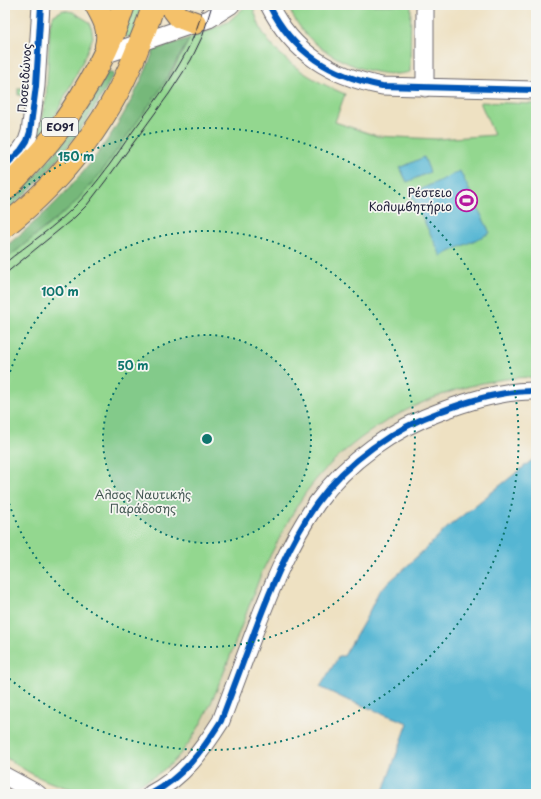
<svg xmlns="http://www.w3.org/2000/svg" width="541" height="799" viewBox="0 0 541 799" font-family="'Playpen Sans',sans-serif">
<style>
.built{fill:#dfd3b5}
.green{fill:#93d78f;stroke:#5a7c65}
.forest{fill:#76b87a;stroke:#4c6d5a}
.water{fill:#55b6d3;stroke:#3c6c87}
.lines{fill:none;stroke-linecap:round;stroke-linejoin:round}
.minor-casing{stroke:#69656a;stroke-width:19}
.highway-casing{stroke:#69656a;stroke-width:24}
.minor{stroke:#fff;stroke-width:17}
.highway{stroke:#f4c16a;stroke-width:22}
.tram{stroke:#22223b;stroke-width:1}
.cycleway-casing{stroke:#f6f6f2;stroke-width:8}
.cycleway{stroke:#0057b8;stroke-width:6}
.ring{fill:none;stroke:#0f766e;stroke-width:2;stroke-dasharray:2 4}
.labels{text-anchor:middle;stroke-width:3.5;stroke-linejoin:round;paint-order:stroke}
.shield{fill:#f6f6f2;stroke:#626272;stroke-width:1}
.shield-label{font-size:11px;font-weight:bold;fill:#22223b}
.street-label{font-size:12px;fill:#22223b;stroke:#f6f6f2}
.poi-label{font-size:12px;fill:#22223b;stroke:#f6f6f2;text-anchor:end}
.park-label{font-size:12px;fill:#445854;stroke:#f6f6f2}
.centre{fill:#0f766e;stroke:#f6f6f2;stroke-width:2}
.ring-label{font-size:12px;text-anchor:middle;font-weight:bold;fill:#0f766e;stroke:#f6f6f2;stroke-width:3.5;stroke-linejoin:round;paint-order:stroke}
</style>
<rect width="100%" height="100%" fill="#f6f6f2"/>
<filter id="ink" filterUnits="userSpaceOnUse"><feTurbulence type="fractalNoise" baseFrequency=".025" numOctaves="2"/><feDisplacementMap in="SourceGraphic" scale="8" xChannelSelector="R" yChannelSelector="G"/><feConvolveMatrix kernelMatrix="1 2 1 2 8 2 1 2 1" color-interpolation-filters="sRGB"/></filter>
<filter id="wash" filterUnits="userSpaceOnUse"><feTurbulence type="fractalNoise" baseFrequency=".012" numOctaves="4" result="noise"/><feDisplacementMap in="SourceGraphic" scale="16" xChannelSelector="R" yChannelSelector="G"/><feGaussianBlur stdDeviation="0.9" result="paint"/><feColorMatrix in="noise" values="0 0 0 0 0 0 0 0 0 0 0 0 0 0 0 0 0 1.4 0 .05"/><feComposite in="paint" operator="in"/></filter>
<g filter="url(#wash)">
<rect width="100%" height="100%" fill="#eee1c2"/>
<path class="built" d="M 487,382 L 490,396 L 413,422 L 318,501 L 221,721 L 177,777 L 167,768 L 183,751 L 211,704 L 252,599 L 258,580 L 283,531 L 302,498 L 320,475 L 338,458 L 355,443 L 380,426 L 409,409 L 434,398 L 464,387 Z"/>
<path class="green" d="M 133,5 L 142,5 L 132,36 L 125,37 L 123,34 Z
M 247,5 L 253,5 C 255,14 258,23 262,31 C 279,61 314,81 345,94 L 335,122 L 377,136 L 437,139 L 494,135 L 480,102 L 536,104 L 536,377 C 451,377 350,427 302,498 C 290,516 281,536 271,554 C 267,563 261,572 258,582 C 247,610 237,639 226,667 C 213,700 198,737 173,762 C 133,799 81,799 34,775 C 24,770 14,763 5,757 L 5,260 L 73,205 L 172,72 L 190,38 L 228,22 Z
M 288,5 L 411,5 L 410,72 C 405,73 400,74 395,74 C 362,74 319,54 300,27 C 295,20 291,13 288,5 Z
M 63,10 L 73,12 L 88,21 L 91,25 L 93,37 L 84,59 L 55,116 L 32,148 L 39,129 L 46,99 L 50,24 L 54,15 Z
M 18,88 L 28,88 L 28,95 L 18,95 Z"/>
<path class="forest" d="M 190,38 L 160,90 L 100,174 L 73,205 L 5,260 L 5,247 C 28,228 51,209 70,187 C 106,148 135,100 154,50 Z
M 108,71 L 114,74 C 86,127 51,174 5,212 L 5,203 C 49,168 82,120 108,71 Z"/>
<path class="water" d="M 424,157 L 430,172 L 407,182 L 400,168 Z
M 460,171 L 490,233 L 441,256 L 411,194 Z
M 536,457 L 536,794 L 382,794 L 408,723 L 345,699 L 320,687 L 339,656 L 344,656 L 365,620 L 379,591 L 407,566 L 448,527 Z"/>
</g>
<g filter="url(#ink)">
<g class="lines">
<defs>
<path id="minor" d="M 269,5 C 293,53 331,76 382,86 L 536,90
M 425,5 L 425,88
M 104,55 L 209,19 L 231,5
M 5,166 L 21,150 L 27,141 L 30,132 L 36,86 L 41,5
M 5,776 L 38,794
M 151,794 C 183,777 202,751 221,721 C 232,692 243,662 254,633 C 271,588 289,543 317,503 C 347,461 394,428 442,411 C 471,400 504,390 536,391"/>
<path id="highway" d="M 96,5 C 104,19 110,30 106,46
M 170,5 L 179,17 L 195,23
M 5,190 C 24,170 43,151 59,129 C 86,91 110,49 124,5
M 5,226 C 65,179 114,114 140,42 C 145,30 150,18 153,5"/>
</defs>
<use href="#minor" class="minor-casing"/>
<use href="#highway" class="highway-casing"/>
<use href="#minor" class="minor"/>
<use href="#highway" class="highway"/>
<path class="tram" d="M 5,263 C 28,244 55,227 76,205 C 98,183 115,157 133,131 C 159,96 196,49 203,5
M 5,274 L 75,217 L 87,205 L 107,179 L 169,94 L 191,60 L 203,35 L 212,5"/>
<defs>
<path id="cycleway" d="M 269,5 C 293,53 331,76 382,86 L 536,90
M 5,166 L 21,150 L 27,141 L 30,132 L 36,86 L 41,5
M 151,794 C 183,777 202,751 221,721 C 232,692 243,662 254,633 C 271,588 289,543 317,503 C 347,461 394,428 442,411 C 471,400 504,390 536,391"/>
</defs>
<use href="#cycleway" class="cycleway-casing"/>
<use href="#cycleway" class="cycleway"/>
</g>
</g>
<circle cx="207" cy="439" r="104" fill="#0f766e" fill-opacity=".12"/>
<g class="ring">
<circle cx="207" cy="439" r="104"/>
<path d="M5 389A208 208 0 1 1 5 489"/>
<path d="M5 203A311 311 0 1 1 5 675"/>
</g>
<defs>
<symbol id="stadium-ring" viewBox="-11 -11 22 22"><circle r="9.5" fill="#f6f6f2" stroke="#b5179e" stroke-width="1.5"/><path d="M0-5a6.5 5 0 1 0 0 10a6.5 5 0 1 0 0-10ZM-3.5-1.8h7v3.6h-7Z" fill="#b5179e"/></symbol>
</defs>
<g fill-rule="evenodd">
<use href="#stadium-ring" x="454" y="188" width="25" height="25"/>
</g>
<g class="labels">
<rect class="shield" x="42" y="118" width="36" height="18" rx="3"/>
<g class="shield-label">
<text x="60" y="131">ΕΟ91</text>
</g>
<g class="street-label">
<text transform="translate(25 78) rotate(-86)" y="4">Ποσειδώνος</text>
</g>
<g class="poi-label">
<text x="452" y="197">Ρέστειο<tspan x="452" dy="14">Κολυμβητήριο</tspan></text>
</g>
<g class="park-label">
<text x="143" y="499">Αλσος Ναυτικής<tspan x="143" dy="14">Παράδοσης</tspan></text>
</g>
</g>
<circle cx="207" cy="439" r="6" class="centre"/>
<g class="ring-label">
<text x="76" y="161">150 m</text>
<text x="60" y="296">100 m</text>
<text x="133" y="370">50 m</text>
</g>
<rect width="541" height="799" fill="none" stroke="#f6f6f2" stroke-width="20"/>
</svg>
